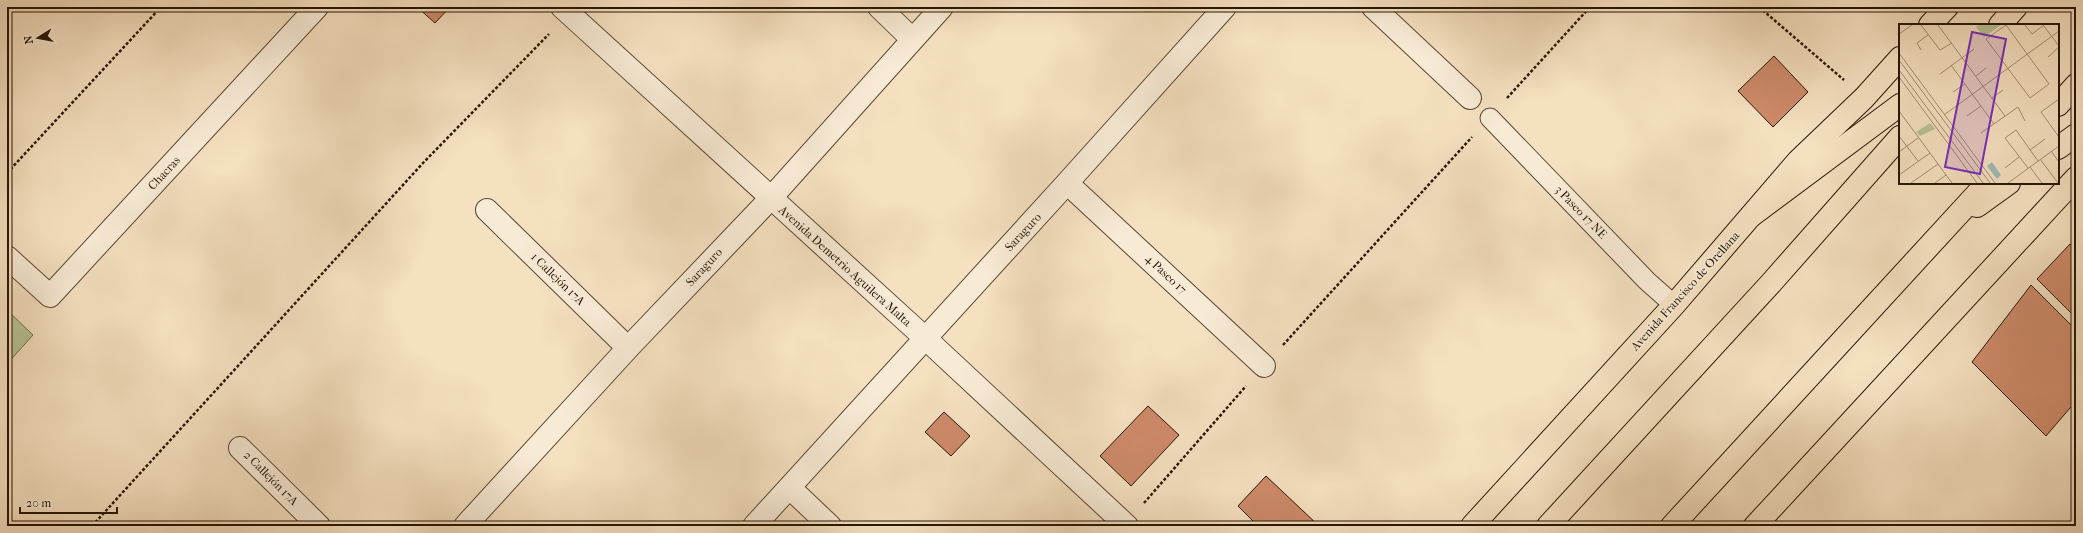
<svg xmlns="http://www.w3.org/2000/svg" width="2083" height="533" viewBox="0 0 2083 533" font-family="'IM FELL French Canon',serif">
<style>
.green{fill:#b7c396;stroke:#6e6c4c}
.building{fill:#ce8a69;stroke:#261503}
.lines{fill:none;stroke-linecap:round;stroke-linejoin:round}
.service-casing{stroke:#5a4832;stroke-width:21}
.minor-casing{stroke:#5a4832;stroke-width:24}
.tertiary-casing{stroke:#5a4832;stroke-width:24}
.primary-casing{stroke:#261503;stroke-width:24}
.trunk-casing{stroke:#261503;stroke-width:24}
.path{stroke:#261503;stroke-width:2.5;stroke-dasharray:3 2;stroke-linecap:butt}
.service{stroke:#f8ebd6;stroke-width:19}
.minor{stroke:#f8ebd6;stroke-width:22}
.tertiary{stroke:#f8ebd6;stroke-width:22}
.primary{stroke:#f5e0c0;stroke-width:22}
.trunk{stroke:#f5e0c0;stroke-width:22}
.labels{text-anchor:middle;stroke-width:3;stroke-linejoin:round;paint-order:stroke}
.street-label{font-size:12px;fill:#261503;stroke:#f8ebd6}
.inset-road{fill:none;stroke:#a28f74;stroke-width:1}
.view{fill:#7b2cbf;fill-opacity:0.15;stroke:#7b2cbf;stroke-width:2}
.inset-edge{fill:none;stroke:#261503;stroke-width:2}
</style>
<rect width="100%" height="100%" fill="#f5e0c0"/>
<filter id="stains"><feTurbulence type="fractalNoise" baseFrequency=".005" numOctaves="4"/><feColorMatrix values="0 0 0 0 .2 0 0 0 0 .09 0 0 0 0 .02 0 0 0 .5 -.17"/></filter>
<radialGradient id="worn" r=".72"><stop offset=".6" stop-color="#630" stop-opacity="0"/><stop offset="1" stop-color="#630" stop-opacity=".3"/></radialGradient>
<path class="green" d="M 7,310 L 33,335 L 7,364 Z"/>
<path class="building" d="M 417,7 L 450,7 L 435,23 Z
M 1774,56 L 1808,92 L 1773,127 L 1738,91 Z
M 2070,244 L 2076,250 L 2076,318 L 2037,279 Z
M 2031,285 L 2076,330 L 2076,401 L 2046,436 L 1972,362 Z
M 1148,406 L 1179,435 L 1131,486 L 1100,456 Z
M 944,412 L 970,436 L 951,456 L 925,432 Z
M 1266,476 L 1319,526 L 1258,526 L 1238,506 Z"/>
<g class="lines">
<defs>
<path id="service" d="M 1490,118 L 1647,281 L 1674,305"/>
<path id="minor" d="M 879,7 L 912,39
M 1373,7 L 1470,98
M 1067,183 L 1264,366
M 487,210 L 628,348
M 7,257 L 50,296 L 317,7
M 240,448 L 319,526
M 790,488 L 830,526
M 465,526 L 628,348 L 770,199 L 942,7
M 754,526 L 1067,183 L 1225,7"/>
<path id="tertiary" d="M 562,7 L 925,338 L 1127,526"/>
<path id="primary" d="M 1930,25 L 1947,7
M 1472,526 L 1674,305 L 1798,161 L 1864,98 L 1900,58
M 1755,526 L 2076,178"/>
<path id="trunk" d="M 2000,25 L 2016,7
M 2058,105 L 2076,85
M 2058,148 L 2076,135
M 1977,206 L 2009,183
M 1751,216 L 1900,105
M 1548,526 L 1772,282 L 1900,137
M 1672,526 L 1987,183"/>
</defs>
<use href="#service" class="service-casing"/>
<use href="#minor" class="minor-casing"/>
<use href="#tertiary" class="tertiary-casing"/>
<use href="#primary" class="primary-casing"/>
<use href="#trunk" class="trunk-casing"/>
<path class="path" d="M 1759,7 L 1844,80
M 1507,98 L 1590,7
M 7,173 L 161,7
M 1283,345 L 1472,137
M 1144,503 L 1246,386
M 92,526 L 423,163 L 549,34"/>
<use href="#service" class="service"/>
<use href="#minor" class="minor"/>
<use href="#tertiary" class="tertiary"/>
<use href="#primary" class="primary"/>
<use href="#trunk" class="trunk"/>
</g>
<g class="labels">
<g class="street-label">
<text transform="translate(164 173) rotate(-47)" y="4">Chacras</text>
<text transform="translate(1581 212) rotate(46)" y="4">3 Paseo 17 NE</text>
<text transform="translate(1023 232) rotate(-47)" y="4">Saraguro</text>
<text transform="translate(845 266) rotate(42)" y="4">Avenida Demetrio Aguilera Malta</text>
<text transform="translate(704 267) rotate(-47)" y="4">Saraguro</text>
<text transform="translate(1166 274) rotate(43)" y="4">4 Paseo 17</text>
<text transform="translate(558 279) rotate(44)" y="4">1 Callejón 17A</text>
<text transform="translate(1685 291) rotate(-48)" y="4">Avenida Francisco de Orellana</text>
<text transform="translate(271 478) rotate(45)" y="4">2 Callejón 17A</text>
</g>
</g>
<g transform="translate(1899 24)">
<rect width="160" height="160" fill="#f5e0c0"/>
<path d="M 80,1 L 102,1 L 85,13 L 77,3 ZM 31,99 L 36,105 L 21,112 L 17,108 Z" fill="#b7c396"/>
<path d="M 93,138 L 102,151 L 98,155 L 88,142 Z" fill="#9dbbb9"/>
<path class="inset-road" d="M 22,1 L 41,26 L 53,19M 39,1 L 106,92M 107,1 L 150,60 L 131,74 L 87,15 ZM 126,1 L 133,10 L 145,1M 144,1 L 160,22M 0,10 L 13,1M 22,26 L 18,19 L 29,11M 0,29 L 96,159M 149,33 L 160,23M 0,36 L 91,159M 52,41 L 95,100M 0,46 L 84,159M 41,50 L 75,25M 77,52 L 87,44M 0,53 L 78,159M 54,68 L 66,60M 93,74 L 104,66M 160,75 L 142,88 L 160,113M 0,87 L 53,159M 45,91 L 160,7M 68,92 L 82,82M 82,109 L 119,83 L 126,97M 0,112 L 19,137M 131,126 L 146,115M 152,127 L 160,138M 0,128 L 19,114M 141,135 L 159,159M 131,143 L 143,159M 106,144 L 120,133M 129,144 L 106,114 L 117,106 L 139,137M 0,151 L 31,129M 12,159 L 39,140M 36,159 L 47,151M 109,159 L 160,122"/>
<path class="view" d="M 73,8 L 107,15 L 81,150 L 46,143 Z"/>
<rect width="160" height="160" class="inset-edge"/>
</g>
<rect width="2083" height="533" fill="none" stroke="#f5e0c0" stroke-width="24"/>
<rect x="8" y="8" width="2067" height="517" fill="none" stroke="#261503" stroke-width="2"/>
<rect x="12" y="12" width="2059" height="509" fill="none" stroke="#261503"/>
<g transform="translate(38 38) rotate(259)" stroke="#f8ebd6" stroke-width="3" paint-order="stroke">
<path d="M0-3L7 15L0 10L-7 15Z" fill="#261503"/>
<text y="-6" font-size="11" font-weight="bold" text-anchor="middle" fill="#261503">N</text>
</g>
<path d="M20 507v6h97v-6" fill="none" stroke="#261503" stroke-width="2"/>
<text x="26" y="507" font-size="12" fill="#261503" stroke="#f8ebd6" stroke-width="3" paint-order="stroke">20 m</text>
<rect width="100%" height="100%" filter="url(#stains)"/>
<rect width="100%" height="100%" fill="url(#worn)"/>
</svg>
